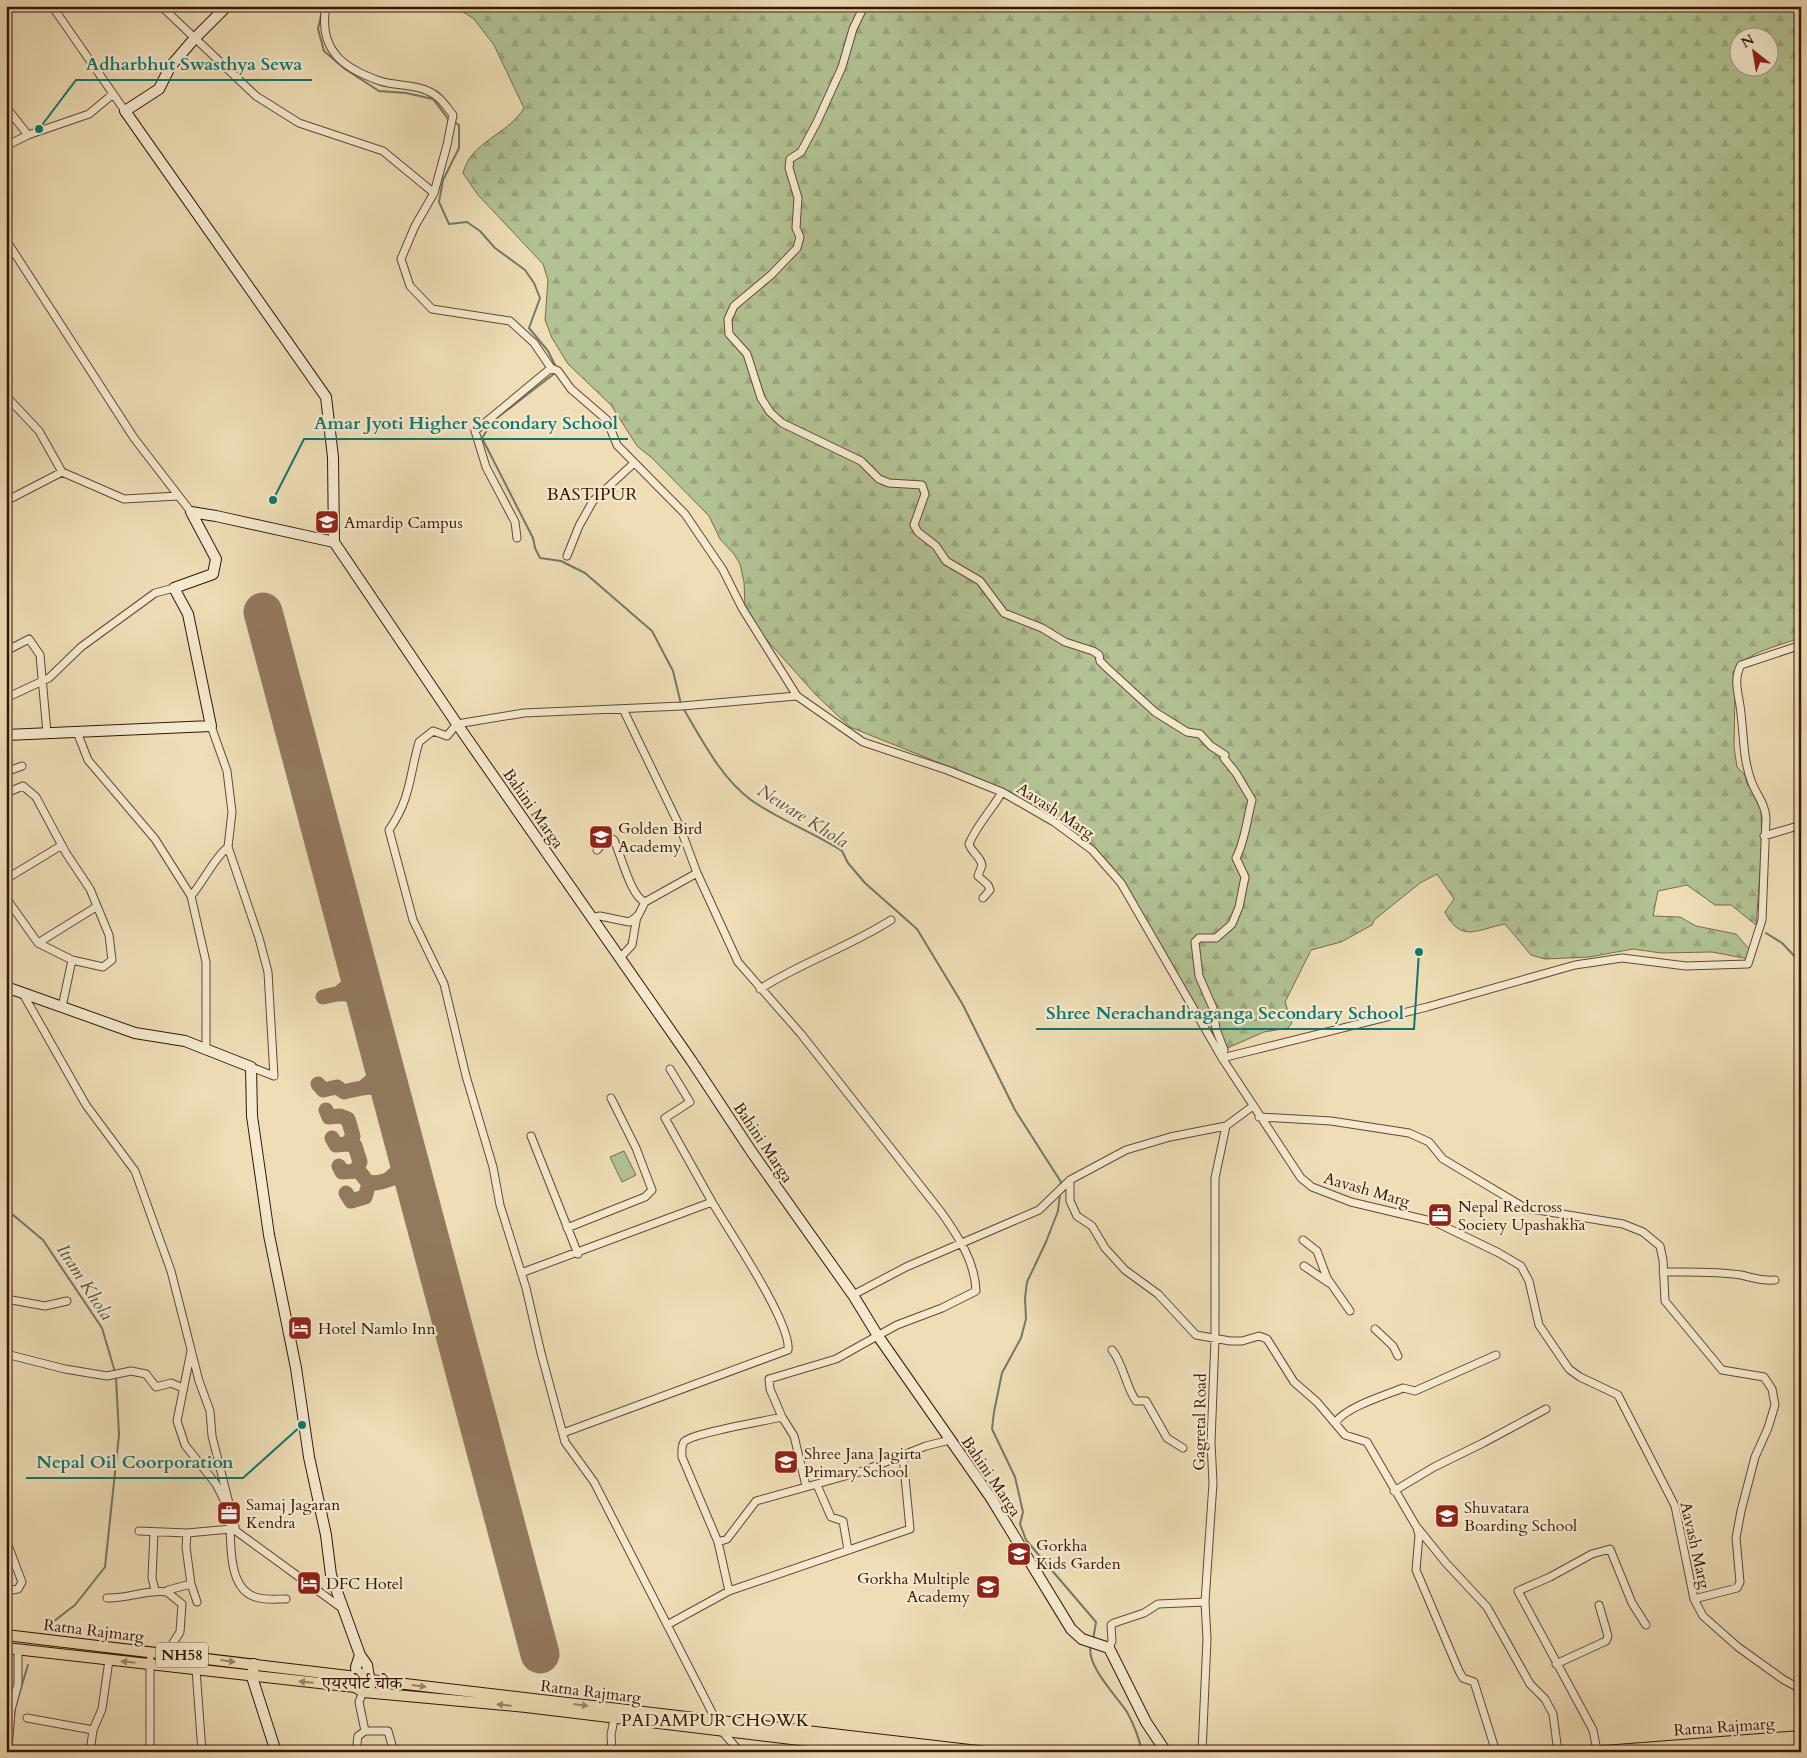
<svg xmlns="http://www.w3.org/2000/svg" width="1807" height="1758" viewBox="0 0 1807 1758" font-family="Cardo,'Noto Serif Devanagari',serif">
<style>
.green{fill:#b2c293;stroke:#746c4c}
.forest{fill:url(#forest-firs);stroke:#746c4c;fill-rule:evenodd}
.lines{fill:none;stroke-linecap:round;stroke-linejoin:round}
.stream{stroke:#71796a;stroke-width:2}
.taxiway{stroke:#92795e;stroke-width:15}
.runway{stroke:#92795e;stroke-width:39}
.street-casing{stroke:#644732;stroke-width:9}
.secondary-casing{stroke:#361506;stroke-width:12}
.primary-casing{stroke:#361506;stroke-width:12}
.street{stroke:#f4e9cf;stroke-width:7}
.secondary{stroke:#f4e9cf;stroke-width:10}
.primary{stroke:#eeddb5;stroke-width:10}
.oneway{fill:#9b8366}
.labels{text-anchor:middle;stroke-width:4.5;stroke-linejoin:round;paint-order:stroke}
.shield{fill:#f4e9cf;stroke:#6f5542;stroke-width:1}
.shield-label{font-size:15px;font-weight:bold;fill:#361506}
.poi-label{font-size:16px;fill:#361506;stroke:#f4e9cf;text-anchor:start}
.street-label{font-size:16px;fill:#361506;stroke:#f4e9cf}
.neighbourhood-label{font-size:18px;fill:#361506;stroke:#f4e9cf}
.water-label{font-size:18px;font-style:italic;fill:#594f40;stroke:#f4e9cf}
.leader{fill:none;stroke:#0f766e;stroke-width:2}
.callout-dot{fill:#0f766e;stroke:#f4e9cf;stroke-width:2}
.callout-label{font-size:18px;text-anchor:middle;font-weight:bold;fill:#0f766e;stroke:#f4e9cf;stroke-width:4.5;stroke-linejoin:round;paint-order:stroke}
</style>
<defs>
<pattern id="forest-firs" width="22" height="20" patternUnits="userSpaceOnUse" patternTransform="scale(1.25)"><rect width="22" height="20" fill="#b2c293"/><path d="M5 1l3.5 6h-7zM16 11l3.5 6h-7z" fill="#9aa67d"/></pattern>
</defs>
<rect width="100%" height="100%" fill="#eeddb5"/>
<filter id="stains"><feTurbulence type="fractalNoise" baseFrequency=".004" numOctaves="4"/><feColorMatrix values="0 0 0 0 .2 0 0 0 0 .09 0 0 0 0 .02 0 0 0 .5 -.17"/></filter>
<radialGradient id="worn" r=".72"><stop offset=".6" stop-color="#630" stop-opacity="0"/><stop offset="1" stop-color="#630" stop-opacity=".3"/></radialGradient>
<path class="green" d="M 624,1151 L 636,1175 L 622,1182 L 610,1157 Z"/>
<path class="forest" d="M 454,6 L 1801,6 L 1801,637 C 1776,648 1749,650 1733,672 L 1735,691 L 1734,747 L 1737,767 L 1745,775 L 1747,784 L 1757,796 L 1761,809 L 1762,847 L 1756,925 L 1731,905 L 1715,905 L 1687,885 L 1658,891 L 1653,916 L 1680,917 L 1696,926 L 1736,934 L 1750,950 L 1749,959 L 1712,952 L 1661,953 L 1633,949 L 1589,957 L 1545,959 L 1531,955 L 1505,924 C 1478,929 1461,944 1445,912 L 1454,899 L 1437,874 L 1420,883 L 1374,920 L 1372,925 L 1341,942 L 1311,950 L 1285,1002 L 1292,1023 L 1288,1028 L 1264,1032 L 1223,1050 L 1121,881 L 1086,841 L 1072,828 L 1049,823 L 1030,806 L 1002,788 L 850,727 L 816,695 L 758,630 L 745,606 L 744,582 L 740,564 L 734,554 L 720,539 L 709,516 L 652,458 L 637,446 L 611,405 L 568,364 L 552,338 L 545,320 L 548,280 L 543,264 L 478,195 L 463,173 C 471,141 508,135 524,108 L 494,45 L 474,19 ZM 1740,38 L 1770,38 L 1770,68 L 1740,68 Z"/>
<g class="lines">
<path class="stream" d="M 323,6 L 318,29 L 324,51 L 345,69 L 379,91 L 406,93 L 433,99 L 449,120
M 453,121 L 459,125 L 459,148 L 443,180 L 439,202 L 449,224 L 467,222 L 480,231 L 495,248 L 525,270 L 534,283 L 540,298 L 529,328 L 548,351 L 556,367
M 555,373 L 493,421 L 482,438 L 533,538 L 535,548 L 540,558 L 561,561 L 585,573 L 652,631 L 673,671 L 681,704
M 683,708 C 702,740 721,778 751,800 C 779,820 813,832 842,851 L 848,863 L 865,883 L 917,929 L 963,1005 L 1015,1110 L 1061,1182 L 1060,1187
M 1766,933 L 1782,943 L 1801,963
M 1060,1194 L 1058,1211 L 1046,1242 L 1027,1282 L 1025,1298 L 1026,1319 L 1021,1338 L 1002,1373 L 994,1412 L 992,1429 L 1015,1477 L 1023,1512 L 1020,1524 L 1026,1540 L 1096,1622 L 1093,1640
M 6,1209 L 43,1240 L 102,1328 L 115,1372
M 45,1628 L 75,1605 L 105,1567 L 119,1435 L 116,1377
M 1091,1646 C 1085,1664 1117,1697 1127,1712 C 1134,1725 1139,1737 1142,1752
M 16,1704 L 28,1665
M 13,1728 L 15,1708"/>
<path class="taxiway" d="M 339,993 L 351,983 L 358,967
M 323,997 C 347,991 352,992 369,1011
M 318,1084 L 323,1090 L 337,1087 L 344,1092 C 365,1087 381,1081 394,1102
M 365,1086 L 377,1076 L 381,1056
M 326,1110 L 329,1117 L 340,1116 L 348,1119 L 353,1136 L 347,1144
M 332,1138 L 336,1145 L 347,1144 L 355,1146 L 360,1162 L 356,1171
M 339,1166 L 342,1172 L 358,1171 C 363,1174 364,1180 369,1182 C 388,1188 396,1162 418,1194
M 390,1178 L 404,1166 L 407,1152
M 346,1193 L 351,1201 L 365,1197 L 368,1187 L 372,1183"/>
<path class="runway" d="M 263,612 L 540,1654"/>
<defs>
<path id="street" d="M 52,6 L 125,111
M 161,6 L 256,96 L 299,123 L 383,151 L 434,193
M 326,6 C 318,49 342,68 380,81 C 395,86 414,84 428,91 C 440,96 445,105 453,115 L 447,145 L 434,193 L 415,226 L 401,259 L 410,286 L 432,309 L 510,321 L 534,343 L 551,368 L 558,371 L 571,389 L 607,420 L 617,445 L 685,514 L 723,570 L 742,608 L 797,696 L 863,742 L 947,770 L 1002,792 L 1054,822 L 1092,850 L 1121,883 L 1222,1058 L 1301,1178 L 1312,1187 L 1351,1202 L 1435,1222 L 1499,1253 L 1521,1266 L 1529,1281 L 1539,1325 L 1569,1369 L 1580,1377 L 1618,1395 L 1675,1506 L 1694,1599 L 1703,1616 L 1738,1647 L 1784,1680 L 1801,1689
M 864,6 L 853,29 L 842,67 L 817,122 L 801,152 L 790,159 L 789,168 L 798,198 L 796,228 L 800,237 L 797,248 L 771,275 L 734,306 L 728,319 L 729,334 L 747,354 L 761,398 L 770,412 L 782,423 L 861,461 L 879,479 L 889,483 L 922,485 L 925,494 L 914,525 L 918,532 L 936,546 L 946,561 L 980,581 L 1004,613 L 1042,628 L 1065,642 L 1093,651 L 1099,655 L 1100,661 L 1107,668 L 1155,712 L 1187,732 L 1200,734 L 1211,746 L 1225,755 L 1224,758 L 1236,773 L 1252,800 C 1247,819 1245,841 1236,858 L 1245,877 L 1239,907 L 1232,924 L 1216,938 L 1199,938 L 1195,942 L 1199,976 L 1213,1008 L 1216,1029 L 1224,1050 L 1222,1058 L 1427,1007 L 1575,965 L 1622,958 L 1686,966 L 1748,964 L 1762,920 L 1766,818 C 1765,803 1757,796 1752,783 C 1743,761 1744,737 1741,714 C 1740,697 1732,681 1741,665 L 1801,645
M 6,107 L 28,135
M 6,146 L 28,135 L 89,114 L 113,94
M 6,240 L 134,438 L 191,512
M 6,396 L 39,431 L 62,472 L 124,499 L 178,496
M 6,501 L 62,472
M 517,538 L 515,522 L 486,467 L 475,431 L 551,368
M 567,556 L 579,526 L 593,501 L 634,463
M 6,651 L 29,639 L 40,655 L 47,733
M 6,698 L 49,678 L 81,647 L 155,593 L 174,588
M 623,709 L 680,827 L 697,873 L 738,962 L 801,1034 L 941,1212 C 958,1236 975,1261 976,1291 L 942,1308 L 897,1325 L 836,1359 L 769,1379 L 770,1389 L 782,1417 C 766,1421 692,1433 684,1442 C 681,1446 682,1452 682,1457 L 718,1542 L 729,1591
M 211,726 L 227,771 L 232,812 L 228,847 L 259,938 L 268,972 L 274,1076 L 251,1067
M 77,732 L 88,760 L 155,839 L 191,896 L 206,962 L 206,1048
M 6,772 L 22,766
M 6,793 L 23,786 L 36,797 L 66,853 L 90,889 L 109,935 L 112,960 L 103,967 L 72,960
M 1764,836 L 1801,825
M 597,850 L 608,837 L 614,840 C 621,855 631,897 645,902 L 697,873
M 6,879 L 62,845
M 191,896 C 204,881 214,858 228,847
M 6,898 L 38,943 L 72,960 L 62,1007
M 983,898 L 990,890 L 988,885 L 978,876 L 982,865 C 980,856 972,853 969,844 C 977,824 992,810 1002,792
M 591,918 L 600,916 L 629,922 L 638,916 L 645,902
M 38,943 L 96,907
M 620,958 L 632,945 L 637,916
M 760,989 C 802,962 849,947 891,920
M 22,992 L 86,1105 L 135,1171 L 171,1271 L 199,1381 L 210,1411 L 212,1436 L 236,1531 L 343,1609
M 1259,1117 L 1331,1121 L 1409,1133 L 1429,1142 L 1443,1159 L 1525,1208 L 1623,1224 L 1643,1232 L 1660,1246 L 1663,1260 L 1665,1301 L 1722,1370 L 1764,1377 L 1772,1389 L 1775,1405 L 1768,1428 L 1755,1457 L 1741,1511 L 1736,1538 L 1740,1582 L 1737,1588 L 1694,1599
M 531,1136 L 578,1254
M 1070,1180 L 1070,1201 L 1077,1216 L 1092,1226 L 1105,1248 L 1125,1270 L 1158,1294 L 1196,1335 L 1230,1341 L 1242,1341 L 1259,1336 L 1267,1339 L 1294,1382 L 1317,1402 L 1345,1435 L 1367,1442 L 1416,1526 L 1446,1563 L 1487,1607 L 1530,1684 L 1545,1699 L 1553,1714 L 1558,1752
M 567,1228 L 645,1197 L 652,1190 L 636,1148 L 611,1098
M 1303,1240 L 1317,1251 L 1327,1278 L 1350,1311
M 1304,1266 L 1329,1283
M 1663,1272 C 1688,1272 1716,1271 1741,1275 C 1755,1278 1760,1281 1775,1280
M 521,1273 L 712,1202 L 665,1118 L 690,1102 L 670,1069
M 853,1295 L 906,1267 L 1039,1210 L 1070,1180 L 1126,1150 L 1170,1137 L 1226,1126
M 6,1299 L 45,1306 L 67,1301
M 1375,1329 L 1393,1346 L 1398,1356
M 1112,1350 C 1124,1365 1125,1385 1136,1401 L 1146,1401 L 1167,1438 L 1183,1448
M 191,1351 L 177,1421 L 185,1445 L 216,1484 L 225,1502
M 6,1354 L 65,1369 L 107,1376 L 131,1371 L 146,1374 L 156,1387 L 171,1383 L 183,1388
M 782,1417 L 794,1436 L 806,1486
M 1336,1422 C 1346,1407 1386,1395 1403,1388 L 1415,1391 L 1496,1355
M 563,1433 L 788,1350 C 792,1324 728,1229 712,1202
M 817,1485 L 831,1517 L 843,1521 L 848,1550
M 1394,1491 L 1434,1467 L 1483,1443 L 1546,1409
M 230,1523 C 231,1546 228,1592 259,1598 C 267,1600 277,1599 286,1599
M 1417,1528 L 1419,1535 L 1416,1570 L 1459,1671 L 1463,1678 L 1474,1682 L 1496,1752
M 139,1531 L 187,1533 L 186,1547 L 191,1584 L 168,1590 L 167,1592 L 182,1604 L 180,1632 L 173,1643 L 170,1654
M 154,1532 L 152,1578 L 155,1590
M 187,1533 L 231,1529
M 6,1540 L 22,1582 L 18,1589 L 6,1591
M 718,1542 L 727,1539 L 756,1501 L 863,1471 L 926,1446 L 950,1440
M 191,1584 L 197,1602
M 107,1598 C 128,1599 147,1589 167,1592
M 667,1625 L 729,1591 L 910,1529 L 903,1456
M 1109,1648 L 1112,1641 L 1111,1625 L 1114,1623 L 1144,1613 L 1158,1604 L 1205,1602
M 150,1660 L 150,1752
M 1556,1664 L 1606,1641 L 1608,1636 L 1599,1605
M 196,1669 L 202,1752
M 363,1692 L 359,1702 L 365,1731 L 388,1731 L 394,1752
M 27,1718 L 93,1730
M 1597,1751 L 1593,1730 L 1518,1591 L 1550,1577 L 1592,1554 L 1610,1549 L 1632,1603 L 1646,1625
M 8,1752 L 11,1710 L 18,1684 L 18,1650
M 90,1752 L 93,1730 L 102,1709 L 109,1660
M 356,1752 L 358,1736 L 365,1731
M 612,1752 L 611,1735 L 614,1719
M 740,1752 L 721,1730 L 594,1482 L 565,1442 L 541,1353 L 526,1288 L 500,1205 L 493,1167 L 466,1076 L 444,984 L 413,920 L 389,830 C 411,798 409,777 419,742 L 433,731 L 447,736 L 457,724 L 524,713 L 682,706 L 797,696
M 1202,1752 L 1207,1639 L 1205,1602 L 1213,1483 L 1211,1442 L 1215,1339 L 1215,1178 L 1226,1126 L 1253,1106"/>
<path id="secondary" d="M 227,6 L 194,39 L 170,67 L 159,89 L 125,111 L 326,397 L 333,457 L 334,542
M 191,512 L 216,516 L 334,542
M 334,542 L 457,724 L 691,1060 L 751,1151 L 853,1295 L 878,1336 L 991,1498 L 1071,1629 L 1082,1639 L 1109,1648 L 1146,1722 L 1166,1752
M 6,735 L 211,726 L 188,614 L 174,588 L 213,574 L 216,559 L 191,512
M 6,987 L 135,1033 L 185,1041 L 251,1067 L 252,1116 L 269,1235 L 296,1368 L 309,1457 L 326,1535 L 331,1575 L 360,1655 L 367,1665 L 369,1677
M 254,1664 L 252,1677 L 276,1752
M 357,1677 L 356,1667 L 360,1655"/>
<path id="primary" d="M 6,1635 L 357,1677 L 362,1674 L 370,1678 L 370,1687
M 6,1648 L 355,1687
M 357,1677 L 354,1682 L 355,1687 L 363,1692 L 526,1707 L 900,1752
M 371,1680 L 987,1752
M 1590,1752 L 1801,1736
M 1710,1752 L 1801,1745"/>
</defs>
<use href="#street" class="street-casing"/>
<use href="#secondary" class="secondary-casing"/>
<use href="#primary" class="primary-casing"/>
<use href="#street" class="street"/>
<use href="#secondary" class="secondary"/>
<use href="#primary" class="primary"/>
</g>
<defs><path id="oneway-solid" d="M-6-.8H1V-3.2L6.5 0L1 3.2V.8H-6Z" transform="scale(1.25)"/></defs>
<g class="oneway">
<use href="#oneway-solid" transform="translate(228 1661) rotate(8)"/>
<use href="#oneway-solid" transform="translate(128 1662) rotate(-174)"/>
<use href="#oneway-solid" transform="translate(306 1682) rotate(-175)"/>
<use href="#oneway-solid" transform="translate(419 1686) rotate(7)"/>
<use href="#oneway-solid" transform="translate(504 1705) rotate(-174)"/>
<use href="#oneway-solid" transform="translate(581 1705) rotate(7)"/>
</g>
<defs>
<symbol id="university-square" viewBox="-11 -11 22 22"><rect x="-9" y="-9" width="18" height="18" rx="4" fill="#8f2418" stroke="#f4e9cf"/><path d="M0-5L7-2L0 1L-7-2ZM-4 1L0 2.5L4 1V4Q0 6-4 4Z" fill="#fff"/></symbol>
<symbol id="school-square" viewBox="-11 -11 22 22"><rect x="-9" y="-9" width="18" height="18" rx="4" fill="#8f2418" stroke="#f4e9cf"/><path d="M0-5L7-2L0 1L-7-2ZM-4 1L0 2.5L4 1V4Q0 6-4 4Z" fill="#fff"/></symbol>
<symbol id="office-square" viewBox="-11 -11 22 22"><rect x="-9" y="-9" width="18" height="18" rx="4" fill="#8f2418" stroke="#f4e9cf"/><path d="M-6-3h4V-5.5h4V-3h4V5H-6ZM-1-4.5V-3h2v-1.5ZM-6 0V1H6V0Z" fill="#fff"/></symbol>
<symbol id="hotel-square" viewBox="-11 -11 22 22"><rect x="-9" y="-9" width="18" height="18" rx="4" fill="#8f2418" stroke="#f4e9cf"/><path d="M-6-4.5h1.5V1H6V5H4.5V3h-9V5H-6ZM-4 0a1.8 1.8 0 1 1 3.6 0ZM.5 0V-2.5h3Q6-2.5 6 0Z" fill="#fff"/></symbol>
</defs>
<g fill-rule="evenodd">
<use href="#university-square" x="313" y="508" width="28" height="28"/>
<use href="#school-square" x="587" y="823" width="28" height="28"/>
<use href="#office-square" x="1426" y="1201" width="28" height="28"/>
<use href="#hotel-square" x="286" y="1314" width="28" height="28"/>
<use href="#school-square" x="772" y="1448" width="28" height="28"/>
<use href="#office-square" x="215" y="1499" width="28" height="28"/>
<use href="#school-square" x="1433" y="1502" width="28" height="28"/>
<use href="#school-square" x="1005" y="1540" width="28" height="28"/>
<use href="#hotel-square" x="295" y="1569" width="28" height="28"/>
<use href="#school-square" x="974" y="1573" width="28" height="28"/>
</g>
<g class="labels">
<rect class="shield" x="156" y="1642.5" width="52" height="25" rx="4"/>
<g class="shield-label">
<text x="182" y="1660">NH58</text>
</g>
<g class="poi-label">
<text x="344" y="528">Amardip Campus</text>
<text x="618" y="834">Golden Bird<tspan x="618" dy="18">Academy</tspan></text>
<text x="1458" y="1212">Nepal Redcross<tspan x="1458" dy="18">Society Upashakha</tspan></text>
<text x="318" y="1334">Hotel Namlo Inn</text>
<text x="804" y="1459">Shree Jana Jagirta<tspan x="804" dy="18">Primary School</tspan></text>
<text x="246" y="1510">Samaj Jagaran<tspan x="246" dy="18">Kendra</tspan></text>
<text x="1464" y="1513">Shuvatara<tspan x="1464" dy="18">Boarding School</tspan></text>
<text x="1036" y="1551">Gorkha<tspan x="1036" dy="18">Kids Garden</tspan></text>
<text x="970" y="1584" text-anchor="end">Gorkha Multiple<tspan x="970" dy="18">Academy</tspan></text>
<text x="326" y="1589">DFC Hotel</text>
</g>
<g class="street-label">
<text transform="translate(534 808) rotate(55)" y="6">Bahini Marga</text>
<text transform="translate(1056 810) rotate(33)" y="6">Aavash Marg</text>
<text transform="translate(764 1142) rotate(56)" y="6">Bahini Marga</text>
<text transform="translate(1367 1189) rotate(16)" y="6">Aavash Marg</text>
<text transform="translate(1199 1422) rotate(-89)" y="6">Gagretal Road</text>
<text transform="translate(992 1476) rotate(56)" y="6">Bahini Marga</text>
<text transform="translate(1696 1545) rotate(77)" y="6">Aavash Marg</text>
<text transform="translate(94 1630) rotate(7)" y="6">Ratna Rajmarg</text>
<text transform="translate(591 1691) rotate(7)" y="6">Ratna Rajmarg</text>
<text transform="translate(1724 1726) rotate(-4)" y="6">Ratna Rajmarg</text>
</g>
<g class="neighbourhood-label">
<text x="592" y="500">BASTIPUR</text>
<text x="362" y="1689">एयरपोर्ट चोक</text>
<text x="715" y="1726">PADAMPUR CHOWK</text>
</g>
<g class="water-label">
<text transform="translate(803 816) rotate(32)" y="6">Neware Khola</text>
<text transform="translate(85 1282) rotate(57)" y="6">Itram Khola</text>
</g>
</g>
<path class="leader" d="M39 129L76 80H312M273 500L304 439H628M1419 952L1414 1029H1036M302 1425L243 1478H26"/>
<g class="callout-dot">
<circle cx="39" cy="129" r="5"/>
<circle cx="273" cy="500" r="5"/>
<circle cx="1419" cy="952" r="5"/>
<circle cx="302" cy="1425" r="5"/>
</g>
<g class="callout-label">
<text x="194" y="70">Adharbhut Swasthya Sewa</text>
<text x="466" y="429">Amar Jyoti Higher Secondary School</text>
<text x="1225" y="1019">Shree Nerachandraganga Secondary School</text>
<text x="135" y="1468">Nepal Oil Coorporation</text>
</g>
<rect width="1807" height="1758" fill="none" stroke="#eeddb5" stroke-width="25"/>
<rect x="8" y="8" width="1792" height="1743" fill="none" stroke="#361506" stroke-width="2.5"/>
<rect x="12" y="12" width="1782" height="1733" fill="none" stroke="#361506"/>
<g transform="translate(1754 52) rotate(329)"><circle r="24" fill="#f4e9cf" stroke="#a8947f"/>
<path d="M0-4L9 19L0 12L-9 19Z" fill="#8f2418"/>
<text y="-8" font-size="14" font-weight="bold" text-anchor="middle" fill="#361506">N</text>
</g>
<rect width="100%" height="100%" filter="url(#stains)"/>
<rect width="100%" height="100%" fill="url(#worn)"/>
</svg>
